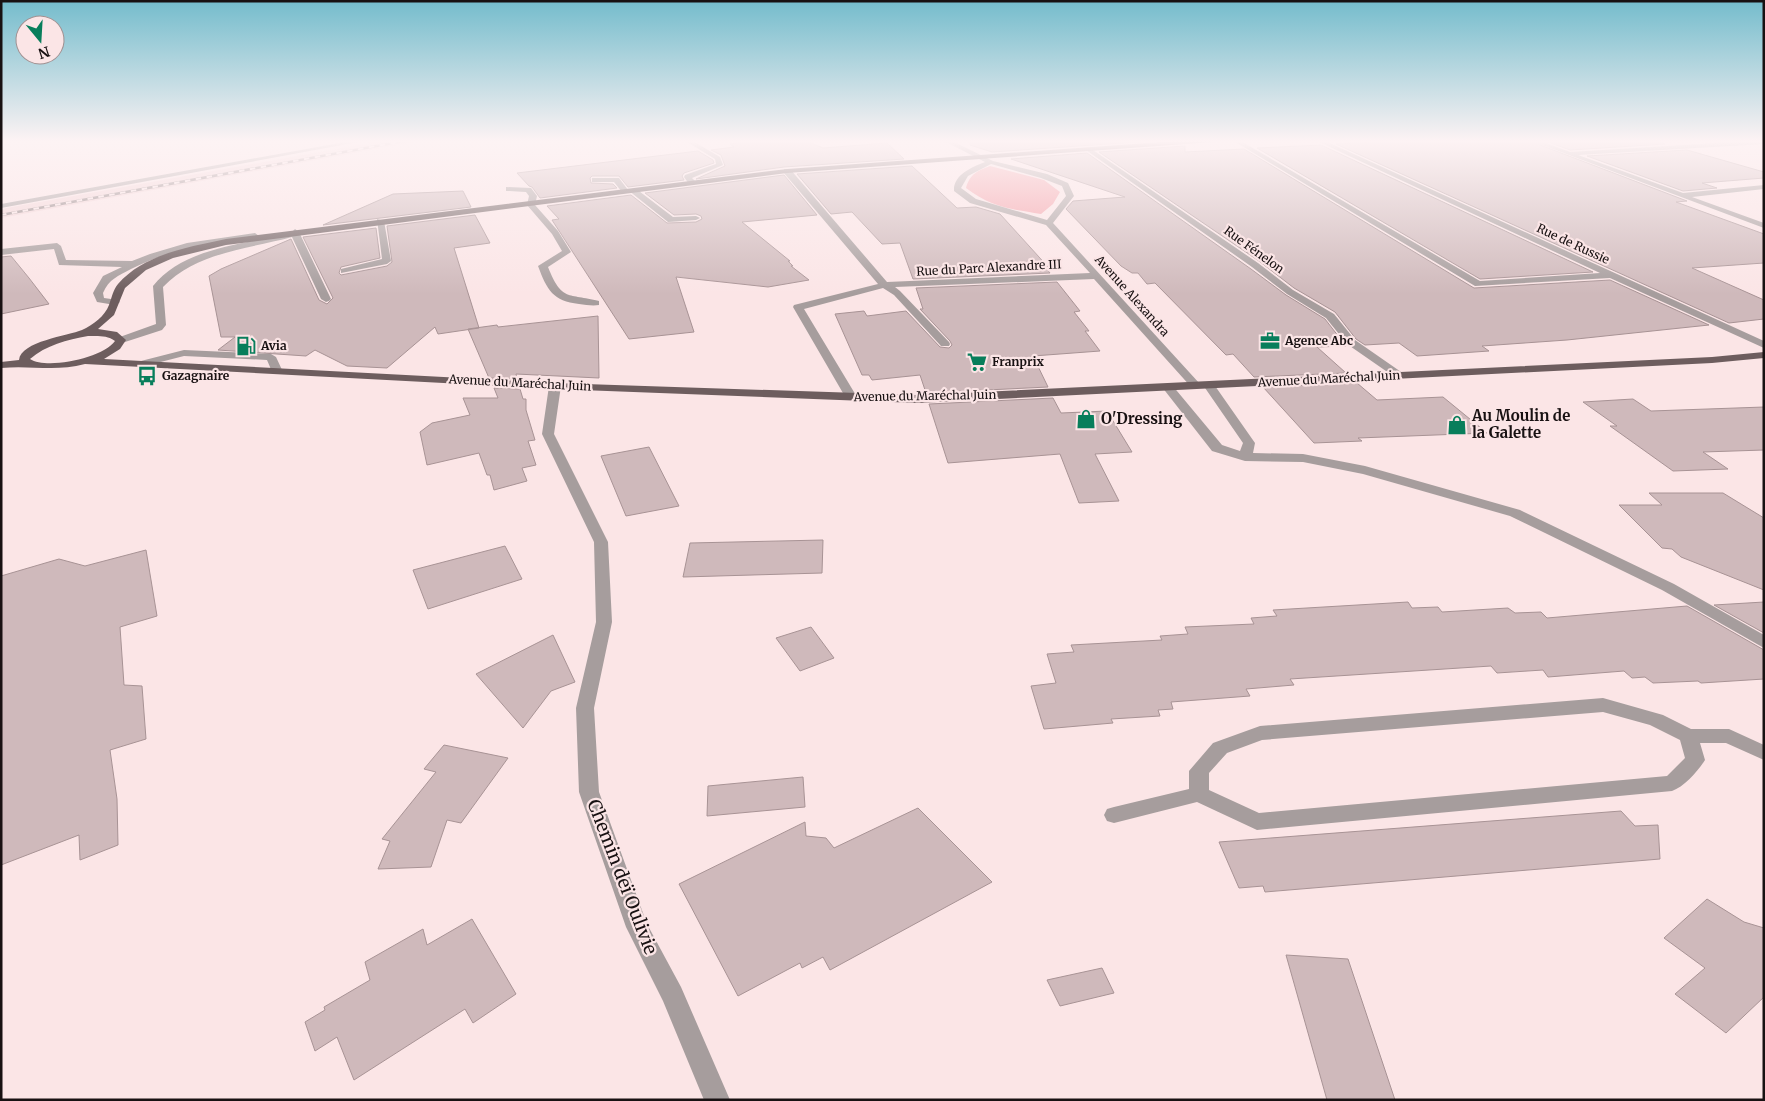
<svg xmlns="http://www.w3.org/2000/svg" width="1765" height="1101" viewBox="0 0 1765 1101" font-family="Merriweather,serif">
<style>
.built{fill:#f3d5d7}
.green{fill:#f39da5}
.building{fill:#cfb9bb;stroke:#a89395}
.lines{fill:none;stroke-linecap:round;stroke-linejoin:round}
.minor{fill:#a69d9d;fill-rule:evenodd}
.major{fill:#6d5d5e;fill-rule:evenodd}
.rail-casing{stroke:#8f8081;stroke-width:2.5}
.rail{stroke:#fbe5e6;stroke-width:2;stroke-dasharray:5.5;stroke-linecap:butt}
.labels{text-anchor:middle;stroke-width:4.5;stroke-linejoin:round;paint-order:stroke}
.far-street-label{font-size:12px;fill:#181112;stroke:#fbe5e6}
.far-poi-label{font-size:12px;font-weight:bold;fill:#181112;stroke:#fbe5e6;text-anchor:start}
.poi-label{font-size:15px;font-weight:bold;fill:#181112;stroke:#fbe5e6;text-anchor:start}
.near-street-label{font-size:18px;fill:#181112;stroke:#fbe5e6}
</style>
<rect width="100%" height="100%" fill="#fbe5e6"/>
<path class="built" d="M 386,140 L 425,140 L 1,218 L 1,209 Z"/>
<path class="green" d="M 990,166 L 1044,180 L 1060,192 L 1053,204 L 1041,214 C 1010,209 991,207 966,188 C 970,174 977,171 990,166 Z"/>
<path class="building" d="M 734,140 L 804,140 L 823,148 L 887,143 L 904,159 L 784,167 L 696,179 L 725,166 L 721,155 L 711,150 L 734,147 L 730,144 L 738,143 Z
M 971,140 L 1165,140 L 992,152 L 970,145 Z
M 1414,140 L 1527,140 L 1687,201 L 1676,202 L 1764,234 L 1764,263 L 1692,268 L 1764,300 L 1764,319 L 1729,323 L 1336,144 Z
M 1543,140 L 1649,140 L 1665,144 L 1570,150 Z
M 1321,145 L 1593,272 L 1480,279 L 1257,148 Z
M 1185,146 L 1185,152 L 1244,149 L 1474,288 L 1610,280 L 1709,325 L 1567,340 L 1482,346 L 1489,351 L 1417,356 L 1399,343 L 1365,345 L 1356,339 L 1335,312 L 1294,288 L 1259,261 L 1099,152 Z
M 1687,150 L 1764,172 L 1764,178 L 1702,183 L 1717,188 L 1683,191 L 1587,156 Z
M 698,151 L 713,160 L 714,163 L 684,173 L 682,176 L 684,180 L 628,187 L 619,176 L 592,176 L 590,178 L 591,183 L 613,184 L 617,188 L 540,198 L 532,187 L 529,186 L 517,173 Z
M 1087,153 L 1251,269 L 1286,295 L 1325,319 L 1346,346 L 1317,347 L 1346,373 L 1254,377 L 1233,354 L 1226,355 L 1155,283 L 1147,284 L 1138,273 L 1132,273 L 1121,266 L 1066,209 L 1073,201 L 1125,197 L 1011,159 Z
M 912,166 L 957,208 L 976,207 L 1000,214 L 1049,268 L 1046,268 L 1050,273 L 913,279 L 900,243 L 882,244 L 852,212 L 831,214 L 797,174 Z
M 784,175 L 817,215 L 742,222 L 790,261 L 788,261 L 793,266 L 791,266 L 809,280 L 768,287 L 676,277 L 694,332 L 629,339 L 552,220 L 559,219 L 547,206 L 631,195 L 667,223 L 696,222 L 702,219 L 701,216 L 696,214 L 674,215 L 645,193 Z
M 463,191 L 471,207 L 323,225 L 393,194 Z
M 475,215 L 490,243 L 454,248 L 479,328 L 438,334 L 435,327 L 387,368 L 347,366 L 315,350 L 306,356 L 218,350 L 235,337 L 221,337 L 209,276 L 221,269 L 291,239 L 319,300 L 327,304 L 333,298 L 303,237 L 376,228 L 380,258 L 341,267 L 339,273 L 341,275 L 387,266 L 392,262 L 387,226 Z
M 11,256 L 29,278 L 49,304 L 1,314 L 1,257 Z
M 1057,282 L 1080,311 L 1074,312 L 1089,331 L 1085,331 L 1100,351 L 1033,356 L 1048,387 L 926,393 L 920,375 L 872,380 L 869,375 L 862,375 L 835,314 L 864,311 L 867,316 L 906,311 L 940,347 L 949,348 L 952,345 L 950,341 L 920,309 L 923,309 L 916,288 Z
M 598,316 L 599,378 L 516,374 L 517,379 L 489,378 L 468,329 L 497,325 L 498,327 Z
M 1357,383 L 1377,400 L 1443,397 L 1487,433 L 1358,438 L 1362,441 L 1314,443 L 1263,387 Z
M 494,388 L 520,389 L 523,399 L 526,399 L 526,410 L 535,440 L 528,441 L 536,465 L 522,468 L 527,481 L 494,490 L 490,475 L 487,475 L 479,453 L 427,465 L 420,432 L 432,423 L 470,415 L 463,398 L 498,398 Z
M 1053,398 L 1061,413 L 1107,411 L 1132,452 L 1095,454 L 1119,501 L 1079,503 L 1060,454 L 948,463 L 929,404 Z
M 1633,399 L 1651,411 L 1764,407 L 1764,450 L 1703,452 L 1728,469 L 1673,471 L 1610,426 L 1617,426 L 1583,402 Z
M 649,447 L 679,506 L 626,516 L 601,456 Z
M 1649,493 L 1723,493 L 1764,518 L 1764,590 L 1681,557 L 1672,549 L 1662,548 L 1619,505 L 1662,505 Z
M 823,540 L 822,573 L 683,577 L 690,543 Z
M 505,546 L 522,579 L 428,609 L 413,570 Z
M 146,550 L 157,616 L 120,627 L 124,685 L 142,686 L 146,739 L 110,750 L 117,799 L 118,845 L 80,860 L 79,835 L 1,865 L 1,576 L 59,559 L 85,566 Z
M 1408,602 L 1412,608 L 1438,607 L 1442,612 L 1508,608 L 1515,613 L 1541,612 L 1547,618 L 1687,606 L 1764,650 L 1764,679 L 1701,683 L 1698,681 L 1653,683 L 1645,677 L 1632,678 L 1624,671 L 1548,677 L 1543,670 L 1497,673 L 1491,666 L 1290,679 L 1294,685 L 1246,689 L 1250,696 L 1171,702 L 1173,709 L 1158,710 L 1160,716 L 1111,719 L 1113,723 L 1044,729 L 1031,686 L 1056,683 L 1047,654 L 1074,652 L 1071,645 L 1162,640 L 1160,636 L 1188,634 L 1185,627 L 1254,624 L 1251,618 L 1277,616 L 1273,610 Z
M 1764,602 L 1764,633 L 1714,605 Z
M 811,627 L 834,658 L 800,671 L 776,638 Z
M 553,635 L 575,682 L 551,691 L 523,728 L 476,674 Z
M 444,745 L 508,758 L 461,823 L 447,820 L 431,867 L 378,869 L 390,841 L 382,839 L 436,772 L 424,769 Z
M 803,777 L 805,807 L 707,816 L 708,786 Z
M 918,808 L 992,882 L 830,970 L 823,957 L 802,968 L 800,963 L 738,996 L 679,884 L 805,822 L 806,836 L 826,838 L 834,848 Z
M 1621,811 L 1635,826 L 1658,825 L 1660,859 L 1265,892 L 1263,886 L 1239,888 L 1219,842 Z
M 1707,899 L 1744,922 L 1764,928 L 1764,997 L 1726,1033 L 1675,994 L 1705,968 L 1664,938 Z
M 472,919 L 516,994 L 473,1023 L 465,1009 L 354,1080 L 337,1037 L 315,1051 L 305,1022 L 325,1010 L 324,1007 L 370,980 L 365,962 L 423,929 L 427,945 Z
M 1286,955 L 1348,959 L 1395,1100 L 1327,1100 Z
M 1102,968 L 1114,993 L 1060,1006 L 1047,980 Z"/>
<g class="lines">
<path class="minor" d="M 356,140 L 369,140 L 1,208 L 1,204 Z
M 684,140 L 691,140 L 720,157 L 723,165 L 692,178 L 696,182 L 689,184 L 684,177 L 685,175 L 716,164 L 715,159 Z
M 942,140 L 950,140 L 993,161 L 1047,174 L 1068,183 L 1074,196 L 1053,223 L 1200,384 L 1202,386 L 1200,388 L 1192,388 L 1094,279 L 895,287 L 900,291 L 949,342 L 950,344 L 949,346 L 941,346 L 894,295 L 883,288 L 804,309 L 857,397 L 855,400 L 847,400 L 793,307 L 794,305 L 878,284 L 784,173 L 784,169 L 790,169 L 887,282 L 1090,273 L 1046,225 L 970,203 L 954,191 C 953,175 972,167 985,162 ZM 991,164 L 1041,178 L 1062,186 L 1066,196 L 1047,220 L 976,199 L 961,188 L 968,176 Z
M 1232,140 L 1239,140 L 1480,281 L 1600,273 L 1315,140 L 1323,140 L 1764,341 L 1764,348 L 1610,278 L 1475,286 Z
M 1529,140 L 1538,140 L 1570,152 L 1764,140 L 1764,144 L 1578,155 L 1683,193 L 1764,185 L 1764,189 L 1692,197 L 1764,223 L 1764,228 Z
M 1086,148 L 1090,148 L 1258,263 L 1293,290 L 1334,314 L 1355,340 L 1404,374 L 1406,376 L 1404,378 L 1396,378 L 1347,344 L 1326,318 L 1287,294 L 1252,267 L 1086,150 Z
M 592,178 L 619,178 L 628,190 L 635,188 L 673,217 L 696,216 L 700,218 L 696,220 L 668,222 L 628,190 L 622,192 L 614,182 L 592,182 Z
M 506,187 L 531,188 L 537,196 L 535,205 L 558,231 L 571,252 L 548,267 C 562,302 568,293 599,301 L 599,305 C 593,306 586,305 579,304 C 553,301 547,290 538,266 L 562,251 L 552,234 L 527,205 L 529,196 L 526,192 L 509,191 L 506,191 Z
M 377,219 L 384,221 L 391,261 L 387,264 L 341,273 L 341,269 L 382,259 Z
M 295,229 L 299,232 L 331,299 L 329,301 L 326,302 L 321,299 L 292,237 C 248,249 197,252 163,287 L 166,325 L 162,330 L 125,342 L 121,343 L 116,340 L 117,338 L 156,324 L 153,286 C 184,247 246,244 291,233 Z
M 255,233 L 259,236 L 258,238 C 245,241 232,241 220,242 C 189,247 159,255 131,269 C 118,276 109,279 103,293 L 104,298 L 118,300 L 120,302 L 115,305 L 97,302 L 93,293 L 103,276 L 122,267 L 59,265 L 54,249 L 1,255 L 1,249 L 57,243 L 61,246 L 66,260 L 132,261 L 150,254 L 187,243 Z
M 184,350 L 271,354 L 276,357 L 283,372 L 281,374 L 273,374 L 267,360 L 184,356 L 141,367 L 135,364 L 137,362 Z
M 1209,382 L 1213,383 L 1255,443 L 1253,453 L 1303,454 L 1365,466 L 1520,510 L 1674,584 L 1764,635 L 1764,648 L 1662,590 L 1510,516 L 1363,474 L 1303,462 L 1245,461 L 1212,451 L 1162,387 L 1168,384 L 1172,385 L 1222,445 L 1240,451 L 1243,443 L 1203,385 Z
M 555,383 L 561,386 L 554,434 L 608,542 L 612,622 L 594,708 L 599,792 L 647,924 L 681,987 L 730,1100 L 704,1100 L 663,1001 L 626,927 L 579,792 L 576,708 L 596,622 L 594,542 L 542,434 L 549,386 Z
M 1603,698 L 1663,715 L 1691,729 L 1729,729 L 1764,745 L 1764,760 L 1726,743 L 1700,743 L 1705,760 C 1698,771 1684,787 1672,791 L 1257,830 L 1197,802 L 1114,823 L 1107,821 L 1104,815 L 1107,809 L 1114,807 L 1189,789 L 1189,771 L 1213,743 L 1260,726 ZM 1603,712 L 1650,725 L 1680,740 L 1685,758 L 1667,776 L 1259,813 L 1209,790 L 1209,773 L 1227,753 L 1262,740 Z"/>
<path class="major" d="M 1189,140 L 1216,140 L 1213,142 L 787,173 L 226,245 L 173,258 L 146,270 L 125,288 L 114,315 L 98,329 L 117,332 L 126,340 L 120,349 L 104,359 L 555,383 L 917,395 L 1712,357 L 1764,352 L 1764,358 L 1712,363 L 917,403 L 555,389 L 85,364 C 55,372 31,365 1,368 L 1,362 L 19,360 C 21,341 68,336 82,330 C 93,325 105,316 109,305 C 112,297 113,290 118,284 C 144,254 189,247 226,239 L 787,169 ZM 88,336 C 98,336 107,335 115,341 C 103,358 47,370 30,359 C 46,345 67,340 88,336 Z"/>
<defs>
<path id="rail" d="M 1,215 L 409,140"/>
</defs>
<use href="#rail" class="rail-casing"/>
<use href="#rail" class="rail"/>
</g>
<linearGradient id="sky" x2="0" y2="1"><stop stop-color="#74bccc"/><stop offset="0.48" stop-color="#fdf3f4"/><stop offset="1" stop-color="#fdf3f4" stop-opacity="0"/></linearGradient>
<rect width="1765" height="294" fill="url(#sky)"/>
<defs>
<symbol id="office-bare" viewBox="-9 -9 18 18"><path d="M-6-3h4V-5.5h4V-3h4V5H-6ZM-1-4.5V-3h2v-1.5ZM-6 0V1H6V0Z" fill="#087e5b" stroke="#fbe5e6" stroke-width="2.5" paint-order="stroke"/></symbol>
<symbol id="fuel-bare" viewBox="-9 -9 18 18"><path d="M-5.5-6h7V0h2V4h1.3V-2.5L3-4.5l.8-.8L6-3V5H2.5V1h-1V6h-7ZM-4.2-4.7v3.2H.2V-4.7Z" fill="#087e5b" stroke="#fbe5e6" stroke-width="2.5" paint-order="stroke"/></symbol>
<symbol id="supermarket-bare" viewBox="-9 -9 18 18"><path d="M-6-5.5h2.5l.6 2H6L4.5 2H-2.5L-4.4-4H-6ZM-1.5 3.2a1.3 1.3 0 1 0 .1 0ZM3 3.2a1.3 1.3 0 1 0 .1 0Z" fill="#087e5b" stroke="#fbe5e6" stroke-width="2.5" paint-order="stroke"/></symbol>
<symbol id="bus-bare" viewBox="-9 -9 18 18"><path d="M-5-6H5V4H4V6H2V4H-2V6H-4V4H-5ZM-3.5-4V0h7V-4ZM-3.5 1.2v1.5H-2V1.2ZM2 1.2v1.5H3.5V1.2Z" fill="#087e5b" stroke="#fbe5e6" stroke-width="2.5" paint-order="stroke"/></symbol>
<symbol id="shop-bare" viewBox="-9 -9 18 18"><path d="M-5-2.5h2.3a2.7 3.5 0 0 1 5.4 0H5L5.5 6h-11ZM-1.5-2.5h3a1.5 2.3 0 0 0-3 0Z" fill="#087e5b" stroke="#fbe5e6" stroke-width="2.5" paint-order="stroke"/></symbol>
</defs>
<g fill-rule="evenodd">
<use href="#office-bare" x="1256" y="327" width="28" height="28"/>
<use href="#fuel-bare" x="232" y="332" width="28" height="28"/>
<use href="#supermarket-bare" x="963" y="348" width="28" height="28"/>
<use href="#bus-bare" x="133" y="362" width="28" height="28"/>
<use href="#shop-bare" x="1072" y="405" width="28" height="28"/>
<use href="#shop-bare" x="1443" y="411" width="28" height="28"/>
</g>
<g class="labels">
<g class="far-street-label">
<text transform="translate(1573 244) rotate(25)" y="4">Rue de Russie</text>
<text transform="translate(1254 250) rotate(36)" y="4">Rue Fénelon</text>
<text transform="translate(989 268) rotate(-3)" y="4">Rue du Parc Alexandre III</text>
<text transform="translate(1132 296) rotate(48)" y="4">Avenue Alexandra</text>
<text transform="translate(1329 379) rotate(-3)" y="4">Avenue du Maréchal Juin</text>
<text transform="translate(520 383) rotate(3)" y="4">Avenue du Maréchal Juin</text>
<text transform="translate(925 396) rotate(-1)" y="4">Avenue du Maréchal Juin</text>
</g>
<g class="far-poi-label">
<text x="1285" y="345">Agence Abc</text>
<text x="261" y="350">Avia</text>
<text x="992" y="366">Franprix</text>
<text x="162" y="380">Gazagnaire</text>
</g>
<g class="poi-label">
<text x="1472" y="421">Au Moulin de<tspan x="1472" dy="17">la Galette</tspan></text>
<text x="1101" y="424">O'Dressing</text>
</g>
<g class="near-street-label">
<text transform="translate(622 877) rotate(69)" y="6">Chemin deï Oulivie</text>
</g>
</g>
<rect width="1765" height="1101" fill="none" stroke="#181112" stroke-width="5"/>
<g transform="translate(40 40) rotate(162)"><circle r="24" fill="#fbe5e6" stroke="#a09091"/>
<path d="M0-4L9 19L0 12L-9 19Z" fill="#087e5b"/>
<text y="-8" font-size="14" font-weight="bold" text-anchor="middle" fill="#181112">N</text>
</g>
</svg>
